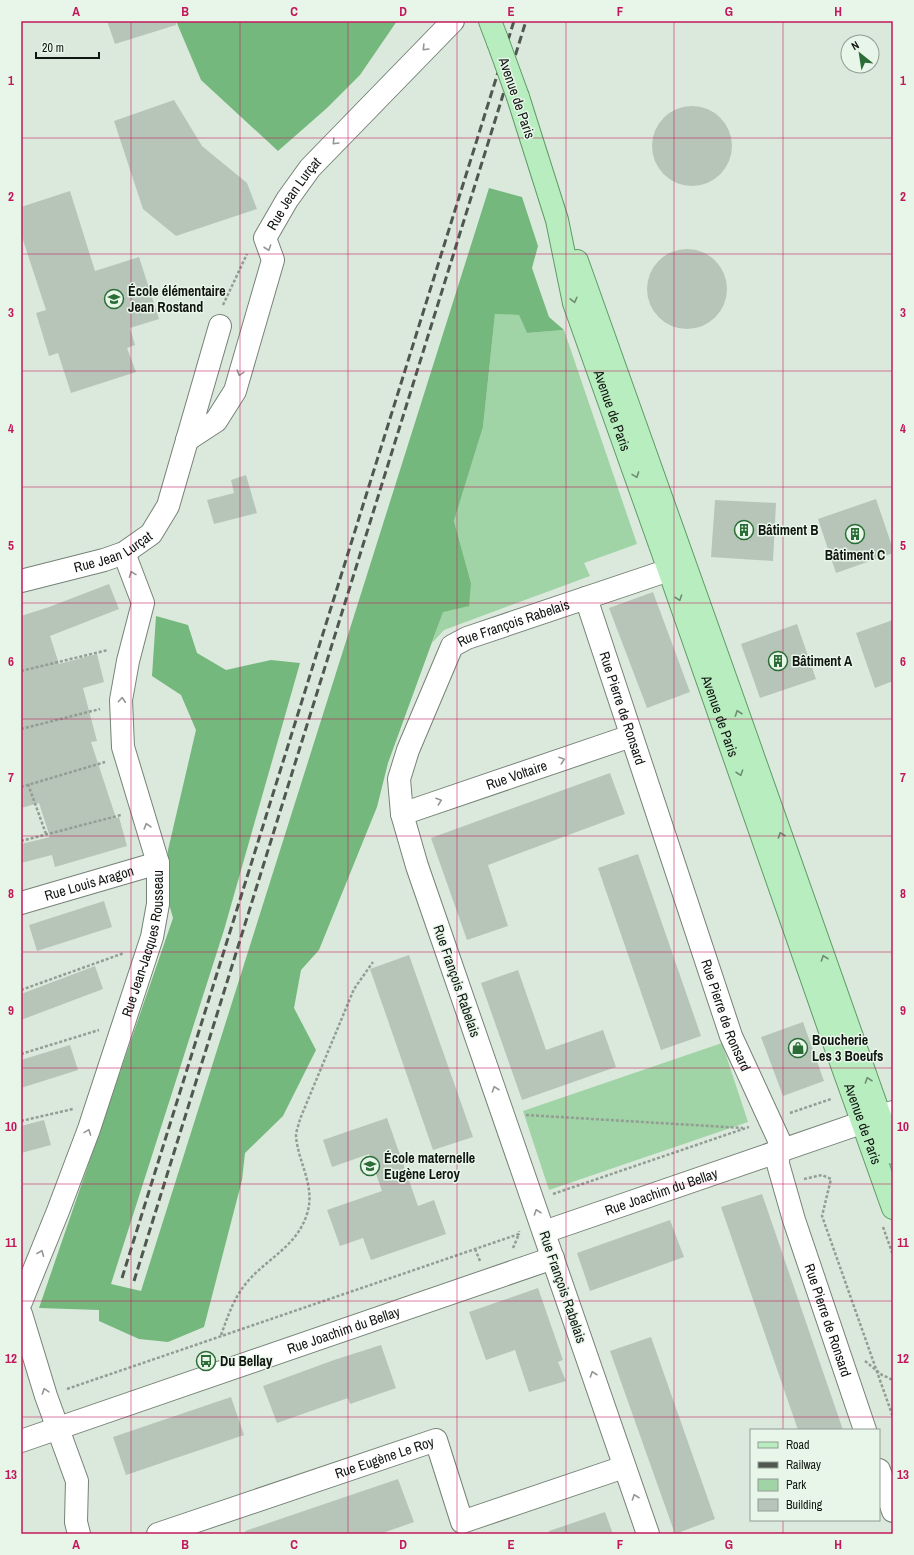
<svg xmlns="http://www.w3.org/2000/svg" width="914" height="1555" viewBox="0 0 914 1555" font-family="'Archivo Narrow',sans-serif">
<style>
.green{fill:#a0d3a5}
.forest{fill:#74b87d}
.building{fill:#b7c5b8}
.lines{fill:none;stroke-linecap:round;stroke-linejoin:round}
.minor-casing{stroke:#768277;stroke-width:24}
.major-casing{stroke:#5f9b67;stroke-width:24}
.path{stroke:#939d94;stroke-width:2.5;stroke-dasharray:3 2;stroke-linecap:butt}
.minor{stroke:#fff;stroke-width:22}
.major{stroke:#b8eebf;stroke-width:22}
.rail{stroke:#505750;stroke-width:3;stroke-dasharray:8 4;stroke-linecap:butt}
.major-bridge-casing{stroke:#5f9b67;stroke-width:24;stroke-linecap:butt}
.major-bridge{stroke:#b8eebf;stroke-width:22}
.oneway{stroke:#949694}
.oneway2{stroke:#6d8c71}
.grid{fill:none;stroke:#c2185b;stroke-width:1;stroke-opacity:0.55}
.labels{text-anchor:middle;stroke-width:3;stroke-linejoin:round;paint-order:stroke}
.street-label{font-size:14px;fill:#111511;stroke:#e8f6e9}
.poi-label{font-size:14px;font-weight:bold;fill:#111511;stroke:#e8f6e9;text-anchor:start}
.neatline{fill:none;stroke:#c2185b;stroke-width:1.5}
.grid-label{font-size:13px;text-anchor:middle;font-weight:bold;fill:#c2185b}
</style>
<rect width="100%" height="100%" fill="#dbe9dc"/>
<path class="green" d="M 495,314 L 519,315 L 527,333 L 564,330 L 637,544 L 584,563 L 590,576 L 444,630 L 432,643 L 443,611 L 471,583 L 454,521 L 483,427 Z
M 722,1043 L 748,1122 L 549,1190 L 523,1111 Z"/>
<path class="forest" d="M 176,21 L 397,21 L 360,75 L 327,108 L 278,151 L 201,80 Z
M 489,188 L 522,197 L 538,246 L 532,268 L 549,317 L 564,330 L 527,333 L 519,315 L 495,314 L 483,427 L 454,521 L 471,583 L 469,606 L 443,612 L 388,763 L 377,807 L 319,950 L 301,970 L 294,1008 L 316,1050 L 283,1116 L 245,1153 L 242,1180 L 204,1327 L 168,1342 L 139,1339 L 99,1321 L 99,1310 L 39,1308 L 173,918 L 165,890 L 168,850 L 196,730 L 181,695 L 152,676 L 156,616 L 188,625 L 197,653 L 226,670 L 271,660 L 300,663 L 224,930 L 111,1284 L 141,1291 Z"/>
<path class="building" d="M 107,21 L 176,21 L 176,25 L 115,44 Z
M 174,100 L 202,146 L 247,183 L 257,209 L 176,236 L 143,209 L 114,121 Z
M652 146a40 40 0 1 1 80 0a40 40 0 1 1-80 0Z
M 70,191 L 95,271 L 139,257 L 159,319 L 130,328 L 135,345 L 127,348 L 136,372 L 71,393 L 58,353 L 49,356 L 36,313 L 46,310 L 21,234 L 21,207 Z
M647 289a40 40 0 1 1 80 0a40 40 0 1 1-80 0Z
M 246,475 L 257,513 L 214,524 L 207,500 L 234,493 L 231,480 Z
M 876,499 L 893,549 L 893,553 L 836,573 L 818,519 Z
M 715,500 L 776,503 L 773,561 L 711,557 Z
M 109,584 L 119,609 L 50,636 L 59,664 L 97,654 L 104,682 L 83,688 L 97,741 L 91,742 L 116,818 L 119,817 L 127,846 L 55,867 L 52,855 L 21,863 L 21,844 L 50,837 L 39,803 L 21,808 L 21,616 L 49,607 Z
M 653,592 L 690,692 L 647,708 L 609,608 Z
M 893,620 L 893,681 L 875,688 L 856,633 Z
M 797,624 L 816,679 L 760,698 L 741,644 Z
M 610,773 L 625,814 L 488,865 L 508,926 L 467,940 L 431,838 Z
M 638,854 L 701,1036 L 661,1050 L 598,868 Z
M 104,901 L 112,927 L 37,951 L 29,925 Z
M 409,955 L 473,1137 L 433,1150 L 370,969 Z
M 95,966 L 103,989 L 21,1020 L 21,994 Z
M 518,970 L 546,1050 L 603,1030 L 616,1067 L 522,1100 L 481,983 Z
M 803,1022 L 824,1081 L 783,1096 L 761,1037 Z
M 70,1045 L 78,1070 L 21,1088 L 21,1060 Z
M 387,1118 L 418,1206 L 434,1200 L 446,1234 L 371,1260 L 363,1238 L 340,1246 L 327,1210 L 382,1191 L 369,1154 L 332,1167 L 323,1140 Z
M 44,1120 L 51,1145 L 21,1153 L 21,1126 Z
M 762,1194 L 843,1430 L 798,1430 L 721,1207 Z
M 670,1220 L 684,1257 L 590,1291 L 577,1253 Z
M 538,1288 L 563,1360 L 558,1362 L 566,1381 L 529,1392 L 515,1350 L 486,1360 L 469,1312 Z
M 651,1337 L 715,1519 L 675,1534 L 610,1351 Z
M 381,1345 L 396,1388 L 350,1404 L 348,1398 L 277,1423 L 263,1386 L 334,1360 Z
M 231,1397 L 244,1435 L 126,1475 L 113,1437 Z
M 398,1479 L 414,1522 L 380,1534 L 246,1534 L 245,1531 Z
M 605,1512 L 613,1534 L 549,1534 L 549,1531 Z"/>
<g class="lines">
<defs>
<g id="minor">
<path id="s1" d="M 187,440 L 216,421 L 235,391 L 273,260 L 265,238 L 287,200 L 310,168 L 453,21"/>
<path id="s2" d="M 21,581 L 104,560 L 124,553 L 151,534 L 168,506 L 220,326"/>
<path id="s3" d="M 586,598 L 731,1036 L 779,1140 L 778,1164 L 794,1220 L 865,1430"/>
<path id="s4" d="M 402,814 L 631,736"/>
<path id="s5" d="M 21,903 L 158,863"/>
<path id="s6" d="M 544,1232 L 893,1112"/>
<path id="s7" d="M 21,1302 L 58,1211 L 89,1129 L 152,937 L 158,904 L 158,863 L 123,747 L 121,700 L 128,661 L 143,603 L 124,553"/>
<path d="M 21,1314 L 46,1396 L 77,1481 L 76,1522 L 79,1534"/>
<path id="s8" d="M 21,1441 L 553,1258"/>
<path d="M 879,1470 L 893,1511"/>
<path id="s9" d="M 158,1534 L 436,1440 L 462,1522 L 624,1467"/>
<path id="s10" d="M 648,1534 L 417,866 L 402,814 L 399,779 L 408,750 L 452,646 L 467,638 L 669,570"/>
</g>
<g id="major">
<path d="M 490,21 L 498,42"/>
<path id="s11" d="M 518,97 L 557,220 L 574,303 L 669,570 L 836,1048 L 893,1208"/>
<path d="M 577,261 L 730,691 L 893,1153"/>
</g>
</defs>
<use href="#minor" class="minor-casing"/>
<use href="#major" class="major-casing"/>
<path class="path" d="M 223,305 L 247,254
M 21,671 L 108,650
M 21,729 L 100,709
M 28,784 L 46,834
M 21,787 L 105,762
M 21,841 L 121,815
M 21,990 L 124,953
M 21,1054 L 99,1030
M 790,1113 L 831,1099
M 526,1115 L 743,1128
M 21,1121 L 73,1109
M 804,1179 L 822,1175 L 831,1179 L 822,1216 L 893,1417
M 553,1194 L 749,1127
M 883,1227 L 893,1255
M 513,1248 L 519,1234
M 475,1249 L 480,1261
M 221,1335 C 228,1316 234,1297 248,1281 C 268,1258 297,1246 307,1214 C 316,1186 298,1163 296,1136 C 296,1131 299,1124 300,1119 L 354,989 L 373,962
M 865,1361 L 882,1375 L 893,1380
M 67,1389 L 519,1234 L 519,1231"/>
<use href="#minor" class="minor"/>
<use href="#major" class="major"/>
<path class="rail" d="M 122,1278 L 514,21
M 134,1281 L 526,21"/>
<defs>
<path id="major-bridge" d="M 498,42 L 518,97"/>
</defs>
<use href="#major-bridge" class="major-bridge-casing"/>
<use href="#major-bridge" class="major-bridge"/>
</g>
<defs><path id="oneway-chevron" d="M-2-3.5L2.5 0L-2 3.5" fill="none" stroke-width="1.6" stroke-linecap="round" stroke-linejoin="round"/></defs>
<g class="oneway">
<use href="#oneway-chevron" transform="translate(425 48) rotate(134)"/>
<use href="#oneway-chevron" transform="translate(335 142) rotate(134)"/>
<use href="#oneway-chevron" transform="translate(268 248) rotate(71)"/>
<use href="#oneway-chevron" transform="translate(240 373) rotate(106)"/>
<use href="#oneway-chevron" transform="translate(132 574) rotate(-111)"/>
<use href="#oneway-chevron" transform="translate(122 700) rotate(-86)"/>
<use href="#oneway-chevron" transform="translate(562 760) rotate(-19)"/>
<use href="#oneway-chevron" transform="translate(439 801) rotate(-19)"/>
<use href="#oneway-chevron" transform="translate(147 826) rotate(-106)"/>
<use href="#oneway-chevron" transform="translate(495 1089) rotate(-109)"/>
<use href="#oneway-chevron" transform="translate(88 1132) rotate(-70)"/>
<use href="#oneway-chevron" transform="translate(537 1212) rotate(-109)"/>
<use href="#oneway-chevron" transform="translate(41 1253) rotate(-68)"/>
<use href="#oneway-chevron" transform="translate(593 1374) rotate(-109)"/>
<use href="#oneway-chevron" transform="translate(45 1391) rotate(-108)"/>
<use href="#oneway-chevron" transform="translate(635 1497) rotate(-109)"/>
</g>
<g class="oneway2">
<use href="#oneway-chevron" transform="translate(574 300) rotate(76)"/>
<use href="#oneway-chevron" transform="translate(636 475) rotate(70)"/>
<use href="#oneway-chevron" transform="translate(679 598) rotate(71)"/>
<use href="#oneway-chevron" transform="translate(738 713) rotate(-109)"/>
<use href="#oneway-chevron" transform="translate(740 773) rotate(71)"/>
<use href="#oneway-chevron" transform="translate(781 835) rotate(-109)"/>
<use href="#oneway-chevron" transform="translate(824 958) rotate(-109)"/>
<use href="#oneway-chevron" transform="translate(868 1080) rotate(-109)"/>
</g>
<path class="grid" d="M 131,21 L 131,1534M 240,21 L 240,1534M 348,21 L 348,1534M 457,21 L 457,1534M 566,21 L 566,1534M 674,21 L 674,1534M 783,21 L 783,1430M 21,138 L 893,138M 21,254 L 893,254M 21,371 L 893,371M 21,487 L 893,487M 21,603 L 893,603M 21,719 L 893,719M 21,836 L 893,836M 21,952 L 893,952M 21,1068 L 893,1068M 21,1184 L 893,1184M 21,1301 L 893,1301M 21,1417 L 893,1417M 783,1520 L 783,1534"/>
<defs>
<symbol id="school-ring" viewBox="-11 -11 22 22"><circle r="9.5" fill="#e8f6e9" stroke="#2b6d37" stroke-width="1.5"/><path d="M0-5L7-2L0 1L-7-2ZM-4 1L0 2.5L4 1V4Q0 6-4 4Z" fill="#2b6d37"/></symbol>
<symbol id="building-ring" viewBox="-11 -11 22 22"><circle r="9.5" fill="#e8f6e9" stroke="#2b6d37" stroke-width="1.5"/><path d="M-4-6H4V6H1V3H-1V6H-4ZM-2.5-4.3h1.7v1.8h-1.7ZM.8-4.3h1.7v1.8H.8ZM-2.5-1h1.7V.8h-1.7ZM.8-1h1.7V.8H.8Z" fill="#2b6d37"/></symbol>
<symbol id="shop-ring" viewBox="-11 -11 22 22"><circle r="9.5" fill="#e8f6e9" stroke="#2b6d37" stroke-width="1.5"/><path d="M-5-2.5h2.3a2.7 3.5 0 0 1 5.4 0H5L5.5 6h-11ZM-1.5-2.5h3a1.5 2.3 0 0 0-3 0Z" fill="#2b6d37"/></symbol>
<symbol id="bus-ring" viewBox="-11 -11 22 22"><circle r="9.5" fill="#e8f6e9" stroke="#2b6d37" stroke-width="1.5"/><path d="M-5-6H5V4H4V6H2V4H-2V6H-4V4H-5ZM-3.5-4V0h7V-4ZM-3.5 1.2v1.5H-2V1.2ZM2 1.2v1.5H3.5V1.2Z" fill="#2b6d37"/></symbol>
</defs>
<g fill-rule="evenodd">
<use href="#school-ring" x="103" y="288" width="22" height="22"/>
<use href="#building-ring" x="733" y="519" width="22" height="22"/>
<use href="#building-ring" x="844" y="523" width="22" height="22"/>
<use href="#building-ring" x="767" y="650" width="22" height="22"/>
<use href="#shop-ring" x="787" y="1037" width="22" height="22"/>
<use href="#school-ring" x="359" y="1155" width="22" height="22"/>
<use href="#bus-ring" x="195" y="1350" width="22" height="22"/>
</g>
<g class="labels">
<g class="street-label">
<text transform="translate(517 98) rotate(71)" y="5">Avenue de Paris</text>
<text dy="5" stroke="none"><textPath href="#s1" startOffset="283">Rue Jean Lurçat</textPath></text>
<text dy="5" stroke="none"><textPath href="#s11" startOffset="328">Avenue de Paris</textPath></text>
<text dy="5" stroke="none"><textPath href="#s2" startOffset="97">Rue Jean Lurçat</textPath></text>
<text dy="5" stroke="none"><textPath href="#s10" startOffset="1005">Rue François Rabelais</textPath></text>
<text dy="5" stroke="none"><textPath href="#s3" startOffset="116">Rue Pierre de Ronsard</textPath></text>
<text dy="5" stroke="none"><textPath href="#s11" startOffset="652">Avenue de Paris</textPath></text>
<text dy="5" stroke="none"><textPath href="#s4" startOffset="121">Rue Voltaire</textPath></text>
<text dy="5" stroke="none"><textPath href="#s5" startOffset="71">Rue Louis Aragon</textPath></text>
<text dy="5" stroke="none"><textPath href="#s7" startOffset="380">Rue Jean-Jacques Rousseau</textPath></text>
<text transform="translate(457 981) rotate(71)" y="5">Rue François Rabelais</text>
<text dy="5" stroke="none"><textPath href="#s3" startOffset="440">Rue Pierre de Ronsard</textPath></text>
<text dy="5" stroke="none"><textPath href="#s11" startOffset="1084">Avenue de Paris</textPath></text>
<text dy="5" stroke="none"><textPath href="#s6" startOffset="124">Rue Joachim du Bellay</textPath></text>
<text transform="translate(563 1287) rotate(71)" y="5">Rue François Rabelais</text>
<text dy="5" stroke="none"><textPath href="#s3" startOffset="764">Rue Pierre de Ronsard</textPath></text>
<text dy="5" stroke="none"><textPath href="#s8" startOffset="341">Rue Joachim du Bellay</textPath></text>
<text dy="5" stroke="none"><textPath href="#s9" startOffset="239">Rue Eugène Le Roy</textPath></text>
</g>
<g class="poi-label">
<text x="128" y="296">École élémentaire<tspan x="128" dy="16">Jean Rostand</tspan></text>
<text x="758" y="535">Bâtiment B</text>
<text x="855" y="560" text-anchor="middle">Bâtiment C</text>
<text x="792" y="666">Bâtiment A</text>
<text x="812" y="1045">Boucherie<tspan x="812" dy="16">Les 3 Boeufs</tspan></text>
<text x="384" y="1163">École maternelle<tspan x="384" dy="16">Eugène Leroy</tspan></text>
<text x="220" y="1366">Du Bellay</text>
</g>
</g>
<rect width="914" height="1555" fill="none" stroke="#e8f6e9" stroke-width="44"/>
<rect x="750" y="1429" width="130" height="92" fill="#e8f6e9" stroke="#929c93"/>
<rect x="758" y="1442" width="20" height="6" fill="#b8eebf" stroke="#929c93"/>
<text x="786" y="1449" font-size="12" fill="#111511">Road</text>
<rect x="758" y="1462" width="20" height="6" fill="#505750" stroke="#929c93"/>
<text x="786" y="1469" font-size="12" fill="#111511">Railway</text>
<rect x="758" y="1479" width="20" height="12" fill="#a0d3a5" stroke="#929c93"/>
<text x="786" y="1489" font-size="12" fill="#111511">Park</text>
<rect x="758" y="1499" width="20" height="12" fill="#b7c5b8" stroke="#929c93"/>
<text x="786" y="1509" font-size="12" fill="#111511">Building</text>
<g transform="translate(860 54) rotate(330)"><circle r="19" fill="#e8f6e9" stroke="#929c93"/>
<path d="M0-3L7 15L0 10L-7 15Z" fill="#2b6d37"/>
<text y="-6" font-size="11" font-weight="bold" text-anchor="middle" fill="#111511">N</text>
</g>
<path d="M36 52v6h63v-6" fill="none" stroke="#111511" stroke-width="2"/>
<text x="42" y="52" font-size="12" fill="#111511" stroke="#e8f6e9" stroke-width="3" paint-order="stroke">20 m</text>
<rect x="22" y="22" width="870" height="1511" class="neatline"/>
<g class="grid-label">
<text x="76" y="16">A</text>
<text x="185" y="16">B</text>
<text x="294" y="16">C</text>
<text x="403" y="16">D</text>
<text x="511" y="16">E</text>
<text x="620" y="16">F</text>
<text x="729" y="16">G</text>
<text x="838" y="16">H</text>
<text x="11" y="85">1</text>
<text x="903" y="85">1</text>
<text x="11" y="201">2</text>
<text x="903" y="201">2</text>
<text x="11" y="317">3</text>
<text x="903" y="317">3</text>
<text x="11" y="433">4</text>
<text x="903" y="433">4</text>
<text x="11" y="550">5</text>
<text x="903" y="550">5</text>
<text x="11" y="666">6</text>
<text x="903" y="666">6</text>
<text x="11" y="782">7</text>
<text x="903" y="782">7</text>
<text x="11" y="898">8</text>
<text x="903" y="898">8</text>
<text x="11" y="1015">9</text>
<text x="903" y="1015">9</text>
<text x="11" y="1131">10</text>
<text x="903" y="1131">10</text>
<text x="11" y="1247">11</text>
<text x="903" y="1247">11</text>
<text x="11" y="1363">12</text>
<text x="903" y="1363">12</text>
<text x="11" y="1479">13</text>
<text x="903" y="1479">13</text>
<text x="76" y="1549">A</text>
<text x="185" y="1549">B</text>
<text x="294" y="1549">C</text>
<text x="403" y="1549">D</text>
<text x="511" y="1549">E</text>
<text x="620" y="1549">F</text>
<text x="729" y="1549">G</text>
<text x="838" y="1549">H</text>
</g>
</svg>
